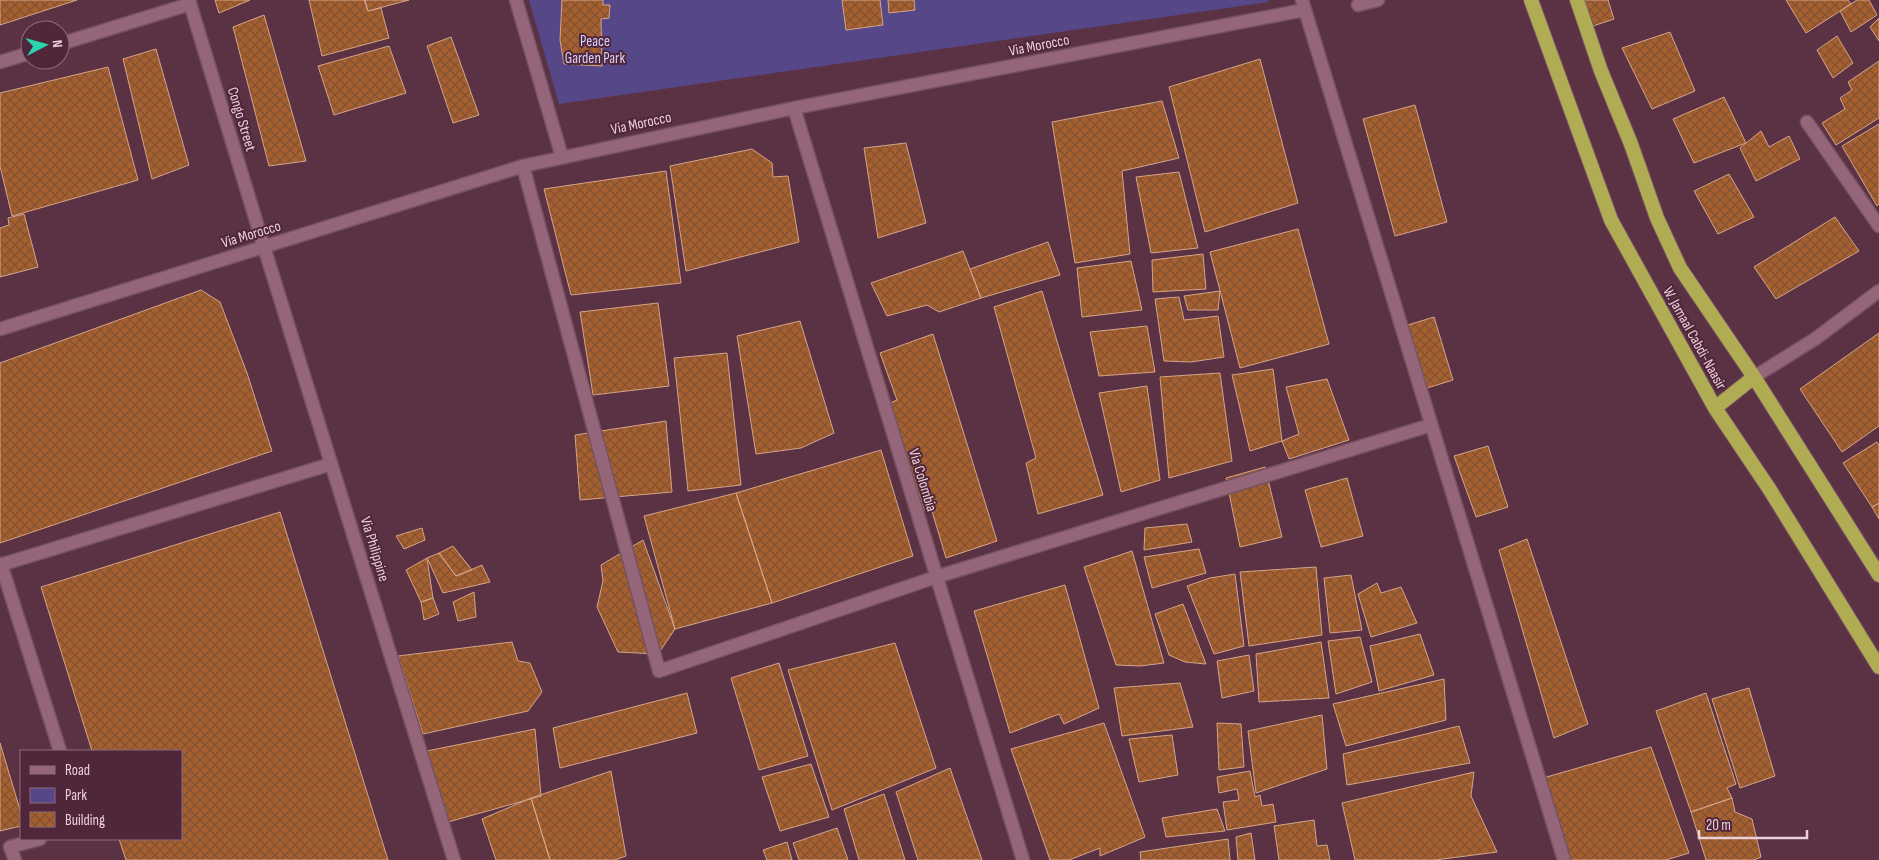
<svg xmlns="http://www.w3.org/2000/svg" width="1879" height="860" viewBox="0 0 1879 860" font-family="'Sofia Sans Condensed',sans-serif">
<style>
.park{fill:#564788}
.building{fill:url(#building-cross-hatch);stroke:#d4a58a}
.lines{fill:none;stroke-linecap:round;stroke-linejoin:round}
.minor-casing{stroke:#765262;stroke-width:15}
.secondary-casing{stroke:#765262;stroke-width:15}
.trunk-casing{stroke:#765262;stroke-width:16}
.minor{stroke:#95667a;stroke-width:12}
.secondary{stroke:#95667a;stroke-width:12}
.trunk{stroke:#b0ac53;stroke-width:14}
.labels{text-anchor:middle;stroke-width:4;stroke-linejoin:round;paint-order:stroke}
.park-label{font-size:15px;fill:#d8d1fb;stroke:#50273a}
.street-label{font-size:15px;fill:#ebcfda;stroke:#50273a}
</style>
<defs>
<pattern id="building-cross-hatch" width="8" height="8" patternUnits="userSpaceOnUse" patternTransform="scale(1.25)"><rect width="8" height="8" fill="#a75f2e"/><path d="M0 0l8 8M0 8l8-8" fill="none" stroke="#805236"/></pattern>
</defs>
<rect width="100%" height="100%" fill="#5b3144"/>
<path class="park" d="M 529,0 L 1268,0 L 1269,2 L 559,104 Z"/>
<path class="building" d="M 0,0 L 77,0 L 0,25 Z
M 215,0 L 250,0 L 219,13 Z
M 309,0 L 364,0 L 368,11 L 381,8 L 389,38 L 322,56 Z
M 365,0 L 409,0 L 368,11 Z
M 562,0 L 603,0 L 603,5 L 610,5 L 609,18 L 601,19 L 602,66 L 564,64 L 560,40 Z
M 842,0 L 880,0 L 883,25 L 846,30 Z
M 888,0 L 914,0 L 915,10 L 889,13 Z
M 1585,0 L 1608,0 L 1614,19 L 1593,26 Z
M 1786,0 L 1848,0 L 1851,4 L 1806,33 Z
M 1857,0 L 1869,0 L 1877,15 L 1851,32 L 1840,11 Z
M 264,15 L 306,161 L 269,166 L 233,27 Z
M 1879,18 L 1879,41 L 1870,27 Z
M 1670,32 L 1695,91 L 1652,109 L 1622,48 Z
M 1837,36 L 1853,63 L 1833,78 L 1817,50 Z
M 451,37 L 479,115 L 453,123 L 427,46 Z
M 389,46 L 406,93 L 334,115 L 318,66 Z
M 156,49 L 189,165 L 152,179 L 123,59 Z
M 1260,59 L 1298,203 L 1205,232 L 1169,87 Z
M 1879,61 L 1879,118 L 1836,145 L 1822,123 L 1845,109 L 1840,98 L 1852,90 L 1848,82 Z
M 108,67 L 138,180 L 12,216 L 0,166 L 0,93 Z
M 1724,97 L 1746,143 L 1694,163 L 1673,119 Z
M 1162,101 L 1179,158 L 1122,171 L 1130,254 L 1075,263 L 1052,122 Z
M 1415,105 L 1447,222 L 1395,236 L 1363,119 Z
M 1879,124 L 1879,204 L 1877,206 L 1842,146 Z
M 1761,131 L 1769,147 L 1789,136 L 1800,159 L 1756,181 L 1740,148 Z
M 906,143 L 926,223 L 878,238 L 864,148 Z
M 752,149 L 772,163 L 773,177 L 788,176 L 799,242 L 686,271 L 670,166 Z
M 666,171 L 681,283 L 571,295 L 544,189 Z
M 1179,172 L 1198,248 L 1151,253 L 1136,177 Z
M 1729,174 L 1754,217 L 1718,234 L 1694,191 Z
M 24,214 L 38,267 L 0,277 L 0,228 L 9,225 L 8,218 Z
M 1835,217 L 1859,251 L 1776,299 L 1754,267 Z
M 1298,229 L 1329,344 L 1240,368 L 1210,252 Z
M 1048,242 L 1060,275 L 981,298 L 970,269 Z
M 963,251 L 981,298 L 939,312 L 927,305 L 887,316 L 871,283 Z
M 1203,254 L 1206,289 L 1153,292 L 1152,260 Z
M 1131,261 L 1142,310 L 1082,317 L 1077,268 Z
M 201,290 L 220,302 L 247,373 L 272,451 L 0,543 L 0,363 Z
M 1042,291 L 1103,495 L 1038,514 L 1026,463 L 1036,458 L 994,307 Z
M 1220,291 L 1218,310 L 1188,310 L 1184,296 Z
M 1179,297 L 1184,320 L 1218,316 L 1224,357 L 1191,362 L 1164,361 L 1155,299 Z
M 658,303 L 669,386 L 593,395 L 580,312 Z
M 1434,317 L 1453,380 L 1427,388 L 1408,325 Z
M 800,321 L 834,433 L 801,448 L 756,454 L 737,336 Z
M 1147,326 L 1155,372 L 1099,376 L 1090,332 Z
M 1879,333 L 1879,426 L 1842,452 L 1800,389 Z
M 933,334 L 997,541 L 946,558 L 931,508 L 924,510 L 890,403 L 897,400 L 880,353 Z
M 727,353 L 741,485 L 688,491 L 674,358 Z
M 1273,369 L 1282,441 L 1250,451 L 1232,375 Z
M 1220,373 L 1232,461 L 1169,478 L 1160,377 Z
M 1327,379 L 1349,440 L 1289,459 L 1282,441 L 1299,434 L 1286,387 Z
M 1147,386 L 1160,480 L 1121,492 L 1099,393 Z
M 666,421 L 672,492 L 580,500 L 575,435 Z
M 1877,442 L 1879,445 L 1879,503 L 1872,507 L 1843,463 Z
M 1488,446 L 1508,507 L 1476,517 L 1454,456 Z
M 881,450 L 913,556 L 772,603 L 736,493 Z
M 1265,467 L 1282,537 L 1240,547 L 1226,478 Z
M 1347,478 L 1363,536 L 1321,547 L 1305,490 Z
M 736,493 L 772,603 L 675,629 L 644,516 Z
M 1879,503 L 1879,519 L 1872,507 Z
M 280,512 L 388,860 L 126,860 L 119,839 L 181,839 L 181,751 L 92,751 L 41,587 Z
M 1187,524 L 1192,542 L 1144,550 L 1145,528 Z
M 422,528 L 425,540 L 404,549 L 396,536 Z
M 1527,539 L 1588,724 L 1554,738 L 1499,550 Z
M 643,540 L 675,629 L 658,654 L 618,652 L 597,607 L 603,581 L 601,565 Z
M 453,546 L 472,570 L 456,576 L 439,553 Z
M 1199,549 L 1206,573 L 1152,588 L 1144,557 Z
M 1132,551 L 1164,663 L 1140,666 L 1116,665 L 1084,567 Z
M 439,553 L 456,576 L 482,565 L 490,582 L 443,593 L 427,558 Z
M 427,558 L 433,598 L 421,602 L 406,570 Z
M 1316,567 L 1322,635 L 1249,646 L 1240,572 Z
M 1235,574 L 1244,646 L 1214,654 L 1187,586 L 1210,578 Z
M 1351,575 L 1362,630 L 1330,633 L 1324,578 Z
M 1377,583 L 1381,593 L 1401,587 L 1417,623 L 1371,637 L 1358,594 Z
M 1065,585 L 1099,708 L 1064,724 L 1059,714 L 1010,733 L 974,611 Z
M 474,592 L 476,617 L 458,621 L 453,602 Z
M 433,598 L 439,614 L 424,620 L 421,602 Z
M 1183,604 L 1206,664 L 1185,662 L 1169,655 L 1155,614 Z
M 1420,634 L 1434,675 L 1379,691 L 1370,646 Z
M 1360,637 L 1372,682 L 1336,694 L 1328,641 Z
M 512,642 L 518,661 L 530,663 L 542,692 L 528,711 L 423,734 L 398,656 Z
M 1321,642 L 1329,698 L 1259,702 L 1256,654 Z
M 895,643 L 936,768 L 832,810 L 788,670 Z
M 1249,655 L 1254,691 L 1222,698 L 1217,661 Z
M 779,663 L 808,756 L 759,770 L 731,678 Z
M 1444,679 L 1446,720 L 1346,746 L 1333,704 Z
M 1180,683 L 1193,727 L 1122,736 L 1114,688 Z
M 1749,688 L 1775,776 L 1740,788 L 1712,699 Z
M 687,693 L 697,733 L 560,768 L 553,728 Z
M 1706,693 L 1736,784 L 1727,788 L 1732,798 L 1691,812 L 1656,711 Z
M 1322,715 L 1327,769 L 1256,793 L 1248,731 Z
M 1104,723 L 1145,837 L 1100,856 L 1100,848 L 1069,860 L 1050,860 L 1011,749 Z
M 1217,723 L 1241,724 L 1244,767 L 1219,770 Z
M 1459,726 L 1470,763 L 1347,785 L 1343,754 Z
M 535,729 L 541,796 L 441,824 L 427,751 Z
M 1172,735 L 1178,775 L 1139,782 L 1129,739 Z
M 0,743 L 21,813 L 21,826 L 0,831 Z
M 1651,747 L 1689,853 L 1666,860 L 1570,860 L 1543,778 Z
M 811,764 L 829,817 L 780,831 L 762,777 Z
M 950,768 L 982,860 L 918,860 L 896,792 Z
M 611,771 L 626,856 L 615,860 L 550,860 L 531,798 Z
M 1250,771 L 1255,797 L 1260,795 L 1262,806 L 1273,804 L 1276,822 L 1227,830 L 1223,802 L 1239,800 L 1237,789 L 1219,793 L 1217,777 Z
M 1474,772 L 1471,796 L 1497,852 L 1435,860 L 1355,860 L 1342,803 Z
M 884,794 L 905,860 L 859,860 L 844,809 Z
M 531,798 L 550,860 L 496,860 L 482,819 Z
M 1732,798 L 1735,812 L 1752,819 L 1761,857 L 1754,860 L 1706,860 L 1691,812 Z
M 1217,809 L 1225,831 L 1166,837 L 1162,818 Z
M 1314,820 L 1317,846 L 1327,845 L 1330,860 L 1279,860 L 1274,826 Z
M 837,828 L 848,860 L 799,860 L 793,843 Z
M 1251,833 L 1255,860 L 1238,860 L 1236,837 Z
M 1228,839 L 1230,860 L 1141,860 L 1140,852 Z
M 787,842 L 792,860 L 767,860 L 763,850 Z"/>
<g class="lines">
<defs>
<path id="minor" d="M 516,0 L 562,157
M 1302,0 L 1564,860
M 1358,5 L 1378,0
M 60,44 L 190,4
M 0,62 L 30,53
M 794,108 L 1023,860
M 1807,122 L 1879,226
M 523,166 L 659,671 L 936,577 L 1431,425
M 0,329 L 523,166 L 794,108 L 1304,10
M 1754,377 L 1815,339 L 1879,291
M 1,564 L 60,751
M 0,565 L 331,464
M 15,860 L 10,847 L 40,839"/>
<path id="secondary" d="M 189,0 L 264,247 L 454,860"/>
<path id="trunk" d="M 1531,0 L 1611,220 L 1715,408 L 1770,490 L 1879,667
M 1577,0 L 1601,71 L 1631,144 L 1657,218 L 1680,268 L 1754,377 L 1879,575
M 1715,408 L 1754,377"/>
</defs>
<use href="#minor" class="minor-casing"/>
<use href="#secondary" class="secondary-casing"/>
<use href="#trunk" class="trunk-casing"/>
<use href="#minor" class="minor"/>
<use href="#secondary" class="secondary"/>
<use href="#trunk" class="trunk"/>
</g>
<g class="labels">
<g class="park-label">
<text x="595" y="46">Peace<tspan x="595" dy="17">Garden Park</tspan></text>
</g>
<g class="street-label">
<text transform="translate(1039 45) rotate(-11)" y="5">Via Morocco</text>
<text transform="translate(242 119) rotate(73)" y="5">Congo Street</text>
<text transform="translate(641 123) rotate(-12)" y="5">Via Morocco</text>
<text transform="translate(251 234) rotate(-17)" y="5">Via Morocco</text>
<text transform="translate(1695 338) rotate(61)" y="5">W. Jamaal Cabdi-Naasir</text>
<text transform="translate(923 480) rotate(73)" y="5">Via Colombia</text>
<text transform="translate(375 549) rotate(73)" y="5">Via Philippine</text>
</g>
</g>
<rect x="20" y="750" width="162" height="90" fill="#50273a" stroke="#8e6a7a"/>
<rect x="30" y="766" width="25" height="8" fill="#95667a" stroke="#8e6a7a"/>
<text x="65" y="775" font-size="15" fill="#ebcfda">Road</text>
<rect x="30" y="788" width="25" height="15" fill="#564788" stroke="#8e6a7a"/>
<text x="65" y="800" font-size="15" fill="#ebcfda">Park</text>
<rect x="30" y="812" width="25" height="15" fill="url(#building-cross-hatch)" stroke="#8e6a7a"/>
<text x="65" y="825" font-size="15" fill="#ebcfda">Building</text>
<g transform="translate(45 45) rotate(84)"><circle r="24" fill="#50273a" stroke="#8e6a7a"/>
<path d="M0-4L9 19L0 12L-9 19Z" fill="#28d5ad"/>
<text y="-8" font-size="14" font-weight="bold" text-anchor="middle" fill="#ebcfda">N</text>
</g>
<path d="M1699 830v8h108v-8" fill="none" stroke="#ebcfda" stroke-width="2.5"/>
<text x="1706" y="830" font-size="15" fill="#ebcfda" stroke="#50273a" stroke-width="4" paint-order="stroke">20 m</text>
</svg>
